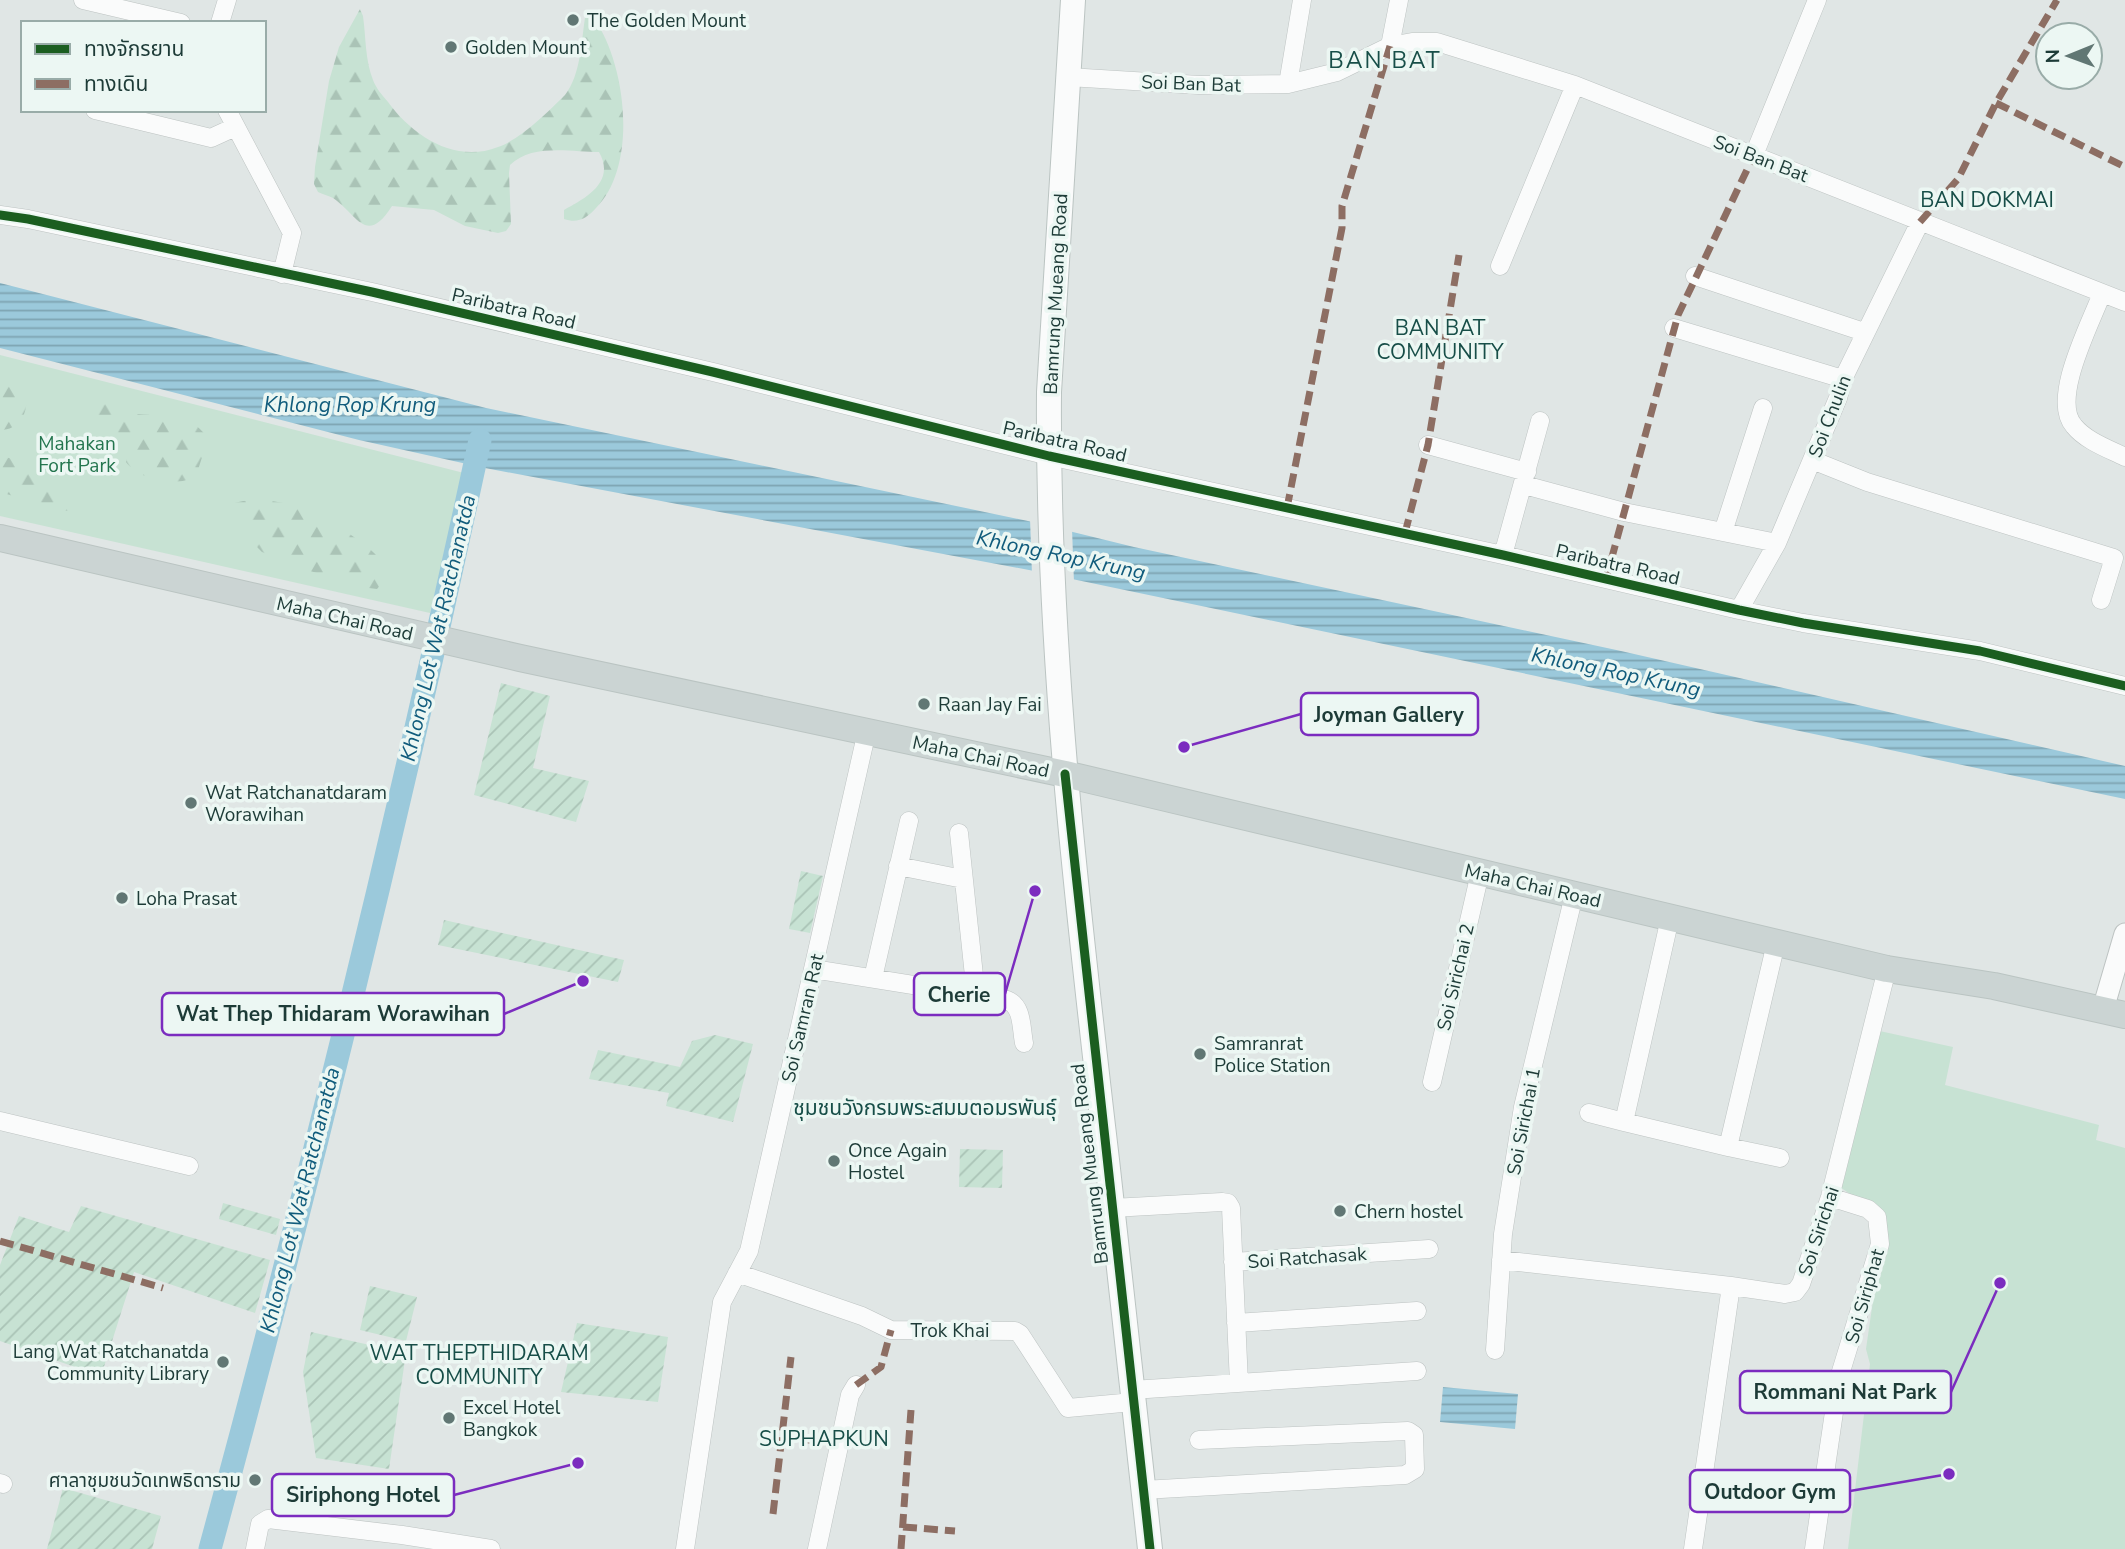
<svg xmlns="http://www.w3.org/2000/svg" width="2125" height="1549" viewBox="0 0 2125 1549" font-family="'Nunito Sans','Noto Sans Thai',sans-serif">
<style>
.green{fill:#c7e2d3}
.forest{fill:url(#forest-firs)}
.garden{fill:url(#garden-furrows)}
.water{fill:url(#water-rules)}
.pier{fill:#e0e6e5}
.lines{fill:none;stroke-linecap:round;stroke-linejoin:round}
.canal{stroke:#9bc9db;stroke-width:23}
.minor-casing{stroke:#bdc3c2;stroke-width:19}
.tertiary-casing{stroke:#bdc3c2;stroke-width:23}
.secondary-casing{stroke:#bbc4c2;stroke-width:26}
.primary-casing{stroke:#bac4c2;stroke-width:28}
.minor{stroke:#fafbfb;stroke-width:18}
.tertiary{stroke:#fafbfb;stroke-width:21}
.secondary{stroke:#fafbfb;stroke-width:24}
.primary{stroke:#cbd4d3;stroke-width:26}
.quiet{stroke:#8d6e63;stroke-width:7;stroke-dasharray:14 7;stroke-linecap:butt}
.cycleway-casing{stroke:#ecf7f3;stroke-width:13}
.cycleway{stroke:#1b5e20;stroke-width:9}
.poi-dot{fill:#617774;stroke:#ecf7f3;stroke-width:2.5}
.labels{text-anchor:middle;stroke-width:7;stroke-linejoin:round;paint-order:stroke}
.poi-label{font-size:19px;fill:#1d3b37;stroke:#ecf7f3;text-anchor:start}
.street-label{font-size:19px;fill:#1d3b37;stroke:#ecf7f3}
.park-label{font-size:19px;fill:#23754e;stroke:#ecf7f3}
.neighbourhood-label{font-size:21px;fill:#174e48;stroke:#ecf7f3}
.water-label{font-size:21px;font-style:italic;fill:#115c7c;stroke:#ecf7f3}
.quarter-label{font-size:23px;letter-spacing:2px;fill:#174e48;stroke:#ecf7f3}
.leader{fill:none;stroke:#7b2cbf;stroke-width:2.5}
.callout-dot{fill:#7b2cbf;stroke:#ecf7f3;stroke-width:2.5}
.callout{fill:#ecf7f3;stroke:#7b2cbf;stroke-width:2.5}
.callout-label{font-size:21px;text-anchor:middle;font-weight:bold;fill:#1d3b37}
</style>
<defs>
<pattern id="forest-firs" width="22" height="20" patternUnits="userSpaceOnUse" patternTransform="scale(1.75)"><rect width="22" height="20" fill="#c7e2d3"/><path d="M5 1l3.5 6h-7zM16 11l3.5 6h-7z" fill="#aac3b6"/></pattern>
<pattern id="garden-furrows" width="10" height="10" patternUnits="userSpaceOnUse" patternTransform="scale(1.75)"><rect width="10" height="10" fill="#c7e2d3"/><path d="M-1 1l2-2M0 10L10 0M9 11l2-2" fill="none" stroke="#aac3b6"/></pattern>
<pattern id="water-rules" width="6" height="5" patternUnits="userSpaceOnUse" patternTransform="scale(1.75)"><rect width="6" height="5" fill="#9bc9db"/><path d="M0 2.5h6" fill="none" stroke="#7ea4b2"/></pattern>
</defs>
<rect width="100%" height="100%" fill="#e0e6e5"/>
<path class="green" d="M 0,355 L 464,473 L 430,613 L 0,516 Z
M 1875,1030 L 1953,1047 L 1945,1085 L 2099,1125 L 2096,1140 L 2125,1148 L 2125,1549 L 1848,1549 L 1870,1364 L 1866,1349 L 1885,1218 L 1837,1185 Z"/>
<path class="forest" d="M 360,9 L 363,16 C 366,37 365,60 373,80 C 376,88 382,95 388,102 C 413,136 455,164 498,147 C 521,139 548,112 565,95 C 581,74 581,43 585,18 L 593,17 C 626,62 639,165 596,208 C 587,218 578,224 564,219 L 564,210 C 586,198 616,182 599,152 C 572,152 532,143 510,165 L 509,173 L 511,224 L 506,231 L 498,233 L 465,226 L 434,210 L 392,206 C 366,247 357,214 333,198 C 329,196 322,194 318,192 L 314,184 L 315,167 L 329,81 L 339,47 Z
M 0,379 L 19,384 L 26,389 C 29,409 23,430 0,430 Z
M 105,404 C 115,408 126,413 138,414 C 164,417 189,412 206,436 L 206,445 L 196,476 C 178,488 139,480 126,462 L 128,454 L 124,446 C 107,438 92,435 89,414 L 96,405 Z
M 0,455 L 18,461 L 75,498 L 80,505 L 82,513 L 56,509 L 0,492 Z
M 243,501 C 257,500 274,500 288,504 C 316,513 370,541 385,566 L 382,583 L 377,589 L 369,588 L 310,571 L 262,552 L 256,546 L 252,529 L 230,504 Z"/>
<path class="garden" d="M 501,683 L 550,696 L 533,768 L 589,781 L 576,822 L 474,795 Z
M 801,871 L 823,876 L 810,933 L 789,929 Z
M 444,920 L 624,960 L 618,982 L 438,945 Z
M 715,1035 L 753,1044 L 733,1122 L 666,1106 L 669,1093 L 589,1079 L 598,1050 L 680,1067 L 692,1041 Z
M 960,1149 L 1003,1150 L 1002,1188 L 959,1187 Z
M 223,1203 L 280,1219 L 276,1235 L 219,1219 Z
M 81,1206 L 270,1260 L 255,1313 L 134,1272 L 101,1376 L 0,1341 L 0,1265 L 19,1216 L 69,1232 Z
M 370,1286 L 417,1297 L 406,1341 L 360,1330 Z
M 577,1323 L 668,1337 L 658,1402 L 561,1392 Z
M 311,1332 L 406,1353 L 389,1469 L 316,1458 L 303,1372 Z
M 63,1488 L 161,1516 L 152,1549 L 47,1549 Z"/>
<path class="water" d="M 0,283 L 486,408 L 1028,521 L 1134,547 L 1621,651 L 2125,766 L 2125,799 L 1029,570 L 485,468 L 359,440 L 0,348 Z
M 1443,1387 L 1518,1394 L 1515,1429 L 1440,1422 Z"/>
<path class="pier" d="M 1030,518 L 1072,528 L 1074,583 L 1032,575 Z"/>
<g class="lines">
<path class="canal" d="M 210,1549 C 310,1182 400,812 480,440"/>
<defs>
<path id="minor" d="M 83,0 L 181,23
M 220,23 L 227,0
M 1390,46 L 1399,0
M 1068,77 L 1199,85 L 1288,84 L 1337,72 L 1390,46 L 1412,42 L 1437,42 L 1575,85 L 2125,302
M 1288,84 L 1302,0
M 95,110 L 211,138 L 235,127
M 227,110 L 292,233 L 282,274
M 1754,155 L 1817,0
M 0,215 L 28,219 L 372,292 L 713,372 L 1049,456 L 1503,555 L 1739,610 L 1803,623 L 1980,651 L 2125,686
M 1500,266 L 1575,85
M 1695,276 L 1864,332
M 2102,293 C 2091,323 2050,399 2074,426 C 2086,441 2109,449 2125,457
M 1674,328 L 1843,379
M 1428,445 L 1527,472
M 1812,460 L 1867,482 L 2114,558 L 2101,600
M 1524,485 L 1624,512 L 1777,543
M 1723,532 L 1763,408
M 1503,555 L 1540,421
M 1739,610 L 1777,543 L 1838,398 L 1843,379 L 1920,222
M 959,833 L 976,995
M 898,866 L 963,879
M 1670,918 L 1624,1122 L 1728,1147 L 1776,943
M 813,969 L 1007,1000 C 1023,1006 1021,1028 1024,1043
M 873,978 L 909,821
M 1432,1082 L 1480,873
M 1589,1113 L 1624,1122
M 0,1121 L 189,1166
M 1728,1147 L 1780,1158
M 1112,1208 L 1222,1202 L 1228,1203 L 1231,1208 L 1239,1383
M 1501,1260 L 1731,1286 L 1785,1294 L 1795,1292 L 1801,1284 L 1830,1197 L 1887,969
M 1233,1262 L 1429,1249
M 737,1273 L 862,1316 L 891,1330 L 1015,1331 L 1020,1334 L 1068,1408 L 1133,1402
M 1236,1323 L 1417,1311
M 1495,1350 L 1503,1234 L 1523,1107 L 1574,895
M 1132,1390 L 1417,1371
M 0,1483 L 3,1484
M 1143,1490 L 1405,1475 L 1415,1469 L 1414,1435 L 1408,1431 L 1199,1440
M 255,1549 L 260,1524 L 268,1519 L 402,1535 L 491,1549
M 685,1549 L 722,1302 L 749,1251 L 867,731
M 817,1549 L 850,1395 L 856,1385
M 1693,1549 L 1731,1286
M 1814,1549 L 1839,1378 L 1880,1244 L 1877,1217 L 1868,1209 L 1830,1197"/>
<path id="tertiary" d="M 2103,1009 L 2125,934"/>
<path id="secondary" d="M 1073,0 L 1049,392 C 1047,650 1077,905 1107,1160 C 1122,1290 1135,1419 1150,1549"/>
<path id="primary" d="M 0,538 L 520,658 L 1065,774 L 1887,969 L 1994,986 L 2125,1015"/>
</defs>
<use href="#minor" class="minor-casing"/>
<use href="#tertiary" class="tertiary-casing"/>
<use href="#secondary" class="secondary-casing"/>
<use href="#primary" class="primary-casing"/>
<use href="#minor" class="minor"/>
<use href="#tertiary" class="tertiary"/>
<use href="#secondary" class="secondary"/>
<use href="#primary" class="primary"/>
<path class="quiet" d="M 1996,103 L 2125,167
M 1920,222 L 1958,179 L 1996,103 L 2057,0
M 1287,508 L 1342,228 L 1342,206 L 1390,46
M 1405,533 L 1428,445 L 1459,255
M 1606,579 L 1678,315 L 1754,155
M 0,1241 L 163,1288
M 856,1385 L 881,1367 L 891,1330
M 781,1437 L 839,1443
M 773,1514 L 791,1357
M 903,1527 L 955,1531
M 901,1549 L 911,1410"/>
<defs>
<path id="cycleway" d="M 0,215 L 28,219 L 372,292 L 713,372 L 1049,456 L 1503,555 L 1739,610 L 1803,623 L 1980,651 L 2125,686
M 1065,774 L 1150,1549"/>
</defs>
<use href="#cycleway" class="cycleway-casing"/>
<use href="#cycleway" class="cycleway"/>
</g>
<g class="poi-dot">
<circle cx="573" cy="20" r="7"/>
<circle cx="451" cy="47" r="7"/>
<circle cx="924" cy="704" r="7"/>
<circle cx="191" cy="803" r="7"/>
<circle cx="122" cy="898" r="7"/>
<circle cx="1200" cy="1054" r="7"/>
<circle cx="834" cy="1161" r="7"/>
<circle cx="1340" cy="1211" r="7"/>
<circle cx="223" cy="1362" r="7"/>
<circle cx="449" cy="1418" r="7"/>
<circle cx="255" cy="1480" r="7"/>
</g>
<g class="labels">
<g class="poi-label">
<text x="587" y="27">The Golden Mount</text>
<text x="465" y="54">Golden Mount</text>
<text x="938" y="711">Raan Jay Fai</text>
<text x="205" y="799">Wat Ratchanatdaram<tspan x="205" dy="22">Worawihan</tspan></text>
<text x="136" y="905">Loha Prasat</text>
<text x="1214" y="1050">Samranrat<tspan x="1214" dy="22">Police Station</tspan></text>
<text x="848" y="1157">Once Again<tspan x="848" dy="22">Hostel</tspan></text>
<text x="1354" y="1218">Chern hostel</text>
<text x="209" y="1358" text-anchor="end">Lang Wat Ratchanatda<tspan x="209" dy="22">Community Library</tspan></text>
<text x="463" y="1414">Excel Hotel<tspan x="463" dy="22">Bangkok</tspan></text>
<text x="241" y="1487" text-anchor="end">ศาลาชุมชนวัดเทพธิดาราม</text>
</g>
<g class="street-label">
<text transform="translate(1191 83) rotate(2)" y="7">Soi Ban Bat</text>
<text transform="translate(1761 158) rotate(21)" y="7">Soi Ban Bat</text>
<text transform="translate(1055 294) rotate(-87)" y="7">Bamrung Mueang Road</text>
<text transform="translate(514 308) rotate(13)" y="7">Paribatra Road</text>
<text transform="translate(1829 416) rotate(-69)" y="7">Soi Chulin</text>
<text transform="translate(1065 441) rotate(13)" y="7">Paribatra Road</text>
<text transform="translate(1618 564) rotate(13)" y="7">Paribatra Road</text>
<text transform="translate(345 618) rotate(13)" y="7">Maha Chai Road</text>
<text transform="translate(981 756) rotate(12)" y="7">Maha Chai Road</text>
<text transform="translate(1533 885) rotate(13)" y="7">Maha Chai Road</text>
<text transform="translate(1455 977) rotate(-77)" y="7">Soi Sirichai 2</text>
<text transform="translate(802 1018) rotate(-77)" y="7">Soi Samran Rat</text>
<text transform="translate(1523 1121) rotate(-79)" y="7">Soi Sirichai 1</text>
<text transform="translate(1089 1164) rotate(-97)" y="7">Bamrung Mueang Road</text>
<text transform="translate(1818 1231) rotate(-72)" y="7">Soi Sirichai</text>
<text transform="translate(1307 1257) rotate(-4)" y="7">Soi Ratchasak</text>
<text transform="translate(1864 1296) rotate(-74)" y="7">Soi Siriphat</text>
<text x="950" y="1337">Trok Khai</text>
</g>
<g class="park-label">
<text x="77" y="450">Mahakan<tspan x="77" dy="22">Fort Park</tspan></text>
</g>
<g class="neighbourhood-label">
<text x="1987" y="207">BAN DOKMAI</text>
<text x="1440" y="335">BAN BAT<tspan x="1440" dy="24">COMMUNITY</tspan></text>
<text x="925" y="1115">ชุมชนวังกรมพระสมมตอมรพันธุ์</text>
<text x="479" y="1360">WAT THEPTHIDARAM<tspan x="479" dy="24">COMMUNITY</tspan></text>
<text x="824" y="1446">SUPHAPKUN</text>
</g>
<g class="water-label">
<text x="350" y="412">Khlong Rop Krung</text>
<text transform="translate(1061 555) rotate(12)" y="7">Khlong Rop Krung</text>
<text transform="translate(438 628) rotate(-77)" y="7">Khlong Lot Wat Ratchanatda</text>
<text transform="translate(1616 672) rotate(12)" y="7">Khlong Rop Krung</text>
<text transform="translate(300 1200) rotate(-76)" y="7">Khlong Lot Wat Ratchanatda</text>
</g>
<g class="quarter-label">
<text x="1385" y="68">BAN BAT</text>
</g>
</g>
<path class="leader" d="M1184 747L1301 714M1035 891L1005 994M583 981L504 1014M2000 1283L1951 1392M1949 1474L1850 1491M578 1463L454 1495"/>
<g class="callout-dot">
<circle cx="1184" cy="747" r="7"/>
<circle cx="1035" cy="891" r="7"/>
<circle cx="583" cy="981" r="7"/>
<circle cx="2000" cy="1283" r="7"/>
<circle cx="1949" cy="1474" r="7"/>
<circle cx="578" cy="1463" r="7"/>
</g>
<g class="callout">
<rect x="1301" y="693" width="177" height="42" rx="7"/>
<rect x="914" y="973" width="91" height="42" rx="7"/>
<rect x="162" y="993" width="342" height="42" rx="7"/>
<rect x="1740" y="1371" width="211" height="42" rx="7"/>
<rect x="1690" y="1470" width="160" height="42" rx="7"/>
<rect x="272" y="1474" width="182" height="42" rx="7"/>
</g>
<g class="callout-label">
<text x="1389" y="722">Joyman Gallery</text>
<text x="959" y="1002">Cherie</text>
<text x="333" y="1021">Wat Thep Thidaram Worawihan</text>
<text x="1845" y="1399">Rommani Nat Park</text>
<text x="1770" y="1499">Outdoor Gym</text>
<text x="363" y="1502">Siriphong Hotel</text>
</g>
<rect x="21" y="21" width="245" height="91" fill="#ecf7f3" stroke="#99aca8" stroke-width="2"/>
<rect x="35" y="44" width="35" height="10" fill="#1b5e20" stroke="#99aca8" stroke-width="2"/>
<text x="84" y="56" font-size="21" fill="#1d3b37">ทางจักรยาน</text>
<rect x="35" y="79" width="35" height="10" fill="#8d6e63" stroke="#99aca8" stroke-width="2"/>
<text x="84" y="91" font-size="21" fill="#1d3b37">ทางเดิน</text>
<g transform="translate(2069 56) rotate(269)"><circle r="33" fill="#ecf7f3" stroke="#99aca8" stroke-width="2"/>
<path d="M0-5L12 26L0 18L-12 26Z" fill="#617774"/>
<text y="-10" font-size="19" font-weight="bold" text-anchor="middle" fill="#1d3b37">N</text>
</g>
</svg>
